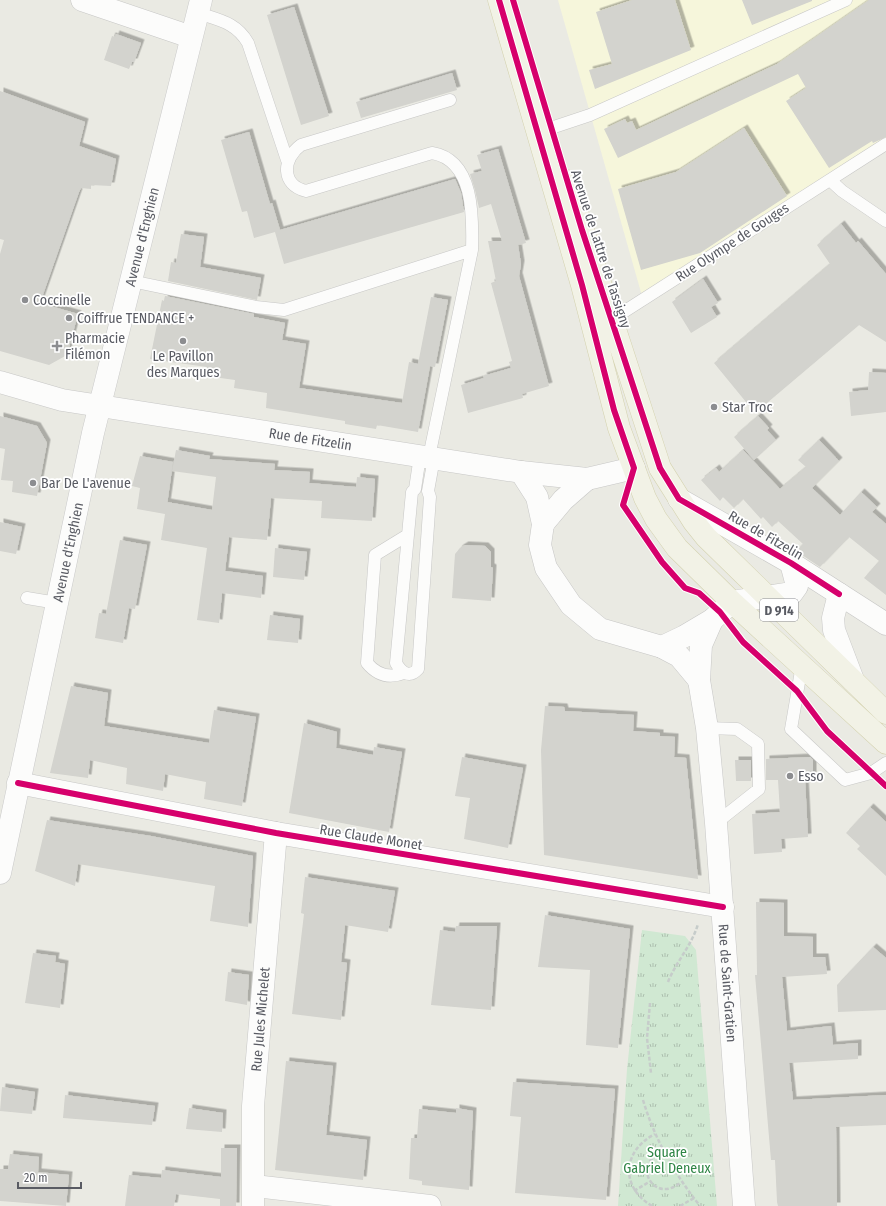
<svg xmlns="http://www.w3.org/2000/svg" width="886" height="1206" viewBox="0 0 886 1206" font-family="'Fira Sans Condensed',sans-serif">
<style>
.commercial{fill:#f6f6db}
.park{fill:url(#park-tufts)}
.building{fill:#d3d3ce;filter:url(#shadow)}
.lines{fill:none;stroke-linecap:round;stroke-linejoin:round}
.lane-casing{stroke:#c7c7c6;stroke-width:13}
.street-casing{stroke:#c7c7c6;stroke-width:23}
.secondary-casing{stroke:#c9c9c9;stroke-width:23}
.primary-casing{stroke:#d4d2af;stroke-width:23}
.path{stroke:#c6ccca;stroke-width:2.5;stroke-dasharray:4 2;stroke-linecap:butt}
.lane{stroke:#fcfcfb;stroke-width:12}
.street{stroke:#fcfcfb;stroke-width:22}
.secondary{stroke:#fcfcfb;stroke-width:22}
.primary{stroke:#f2f2e6;stroke-width:22}
.cycleway-casing{stroke:#fff;stroke-width:8}
.cycleway{stroke:#d6006c;stroke-width:6}
.poi-dot{fill:#8c8d90;stroke:#fff;stroke-width:1.5}
.labels{text-anchor:middle;stroke-width:3.5;stroke-linejoin:round;paint-order:stroke}
.shield{fill:#fff;stroke:#8b8c92;stroke-width:1}
.shield-label{font-size:13px;font-weight:bold;fill:#595b63}
.street-label{font-size:14px;fill:#595b63;stroke:#fff}
.poi-label{font-size:14px;fill:#595b63;stroke:#fff;text-anchor:start}
.park-label{font-size:14px;fill:#2e8545;stroke:#fff}
</style>
<defs>
<pattern id="park-tufts" width="24" height="20" patternUnits="userSpaceOnUse"><rect width="24" height="20" fill="#d0e8d2"/><path d="M3 7l-1-3M5 7V3M7 7l1-3M15 17l-1-3M17 17v-4M19 17l1-3" fill="none" stroke="#acbfae"/></pattern>
<filter id="shadow"><feDropShadow dx="3.5" dy="-3.5" stdDeviation="0" flood-color="#0004"/></filter>
</defs>
<rect width="100%" height="100%" fill="#eaeae3"/>
<path class="commercial" d="M 558,0 L 886,0 L 886,150 L 644,303 Z"/>
<path class="park" d="M 642,930 L 685,936 L 696,950 L 717,1206 L 618,1206 L 627,1069 Z"/>
<path class="building" d="M 632,0 L 675,0 L 691,50 L 595,89 L 589,70 L 612,64 L 596,12 Z
M 742,0 L 812,0 L 812,1 L 752,25 Z
M 869,0 L 886,0 L 886,137 L 873,143 L 872,141 L 829,168 L 786,101 L 806,88 L 798,74 L 618,158 L 604,129 L 625,119 L 627,123 L 632,121 L 636,130 L 777,64 Z
M 294,7 L 329,116 L 301,125 L 267,15 Z
M 116,34 L 141,43 L 134,62 L 132,62 L 129,69 L 104,60 L 112,36 L 115,37 Z
M 452,73 L 457,90 L 361,118 L 356,102 Z
M 0,91 L 85,122 L 79,146 L 116,159 L 111,186 L 91,185 L 91,189 L 81,188 L 79,192 L 40,303 L 78,314 L 67,355 L 49,365 L 0,351 L 0,254 L 4,240 L 0,239 Z
M 744,128 L 787,196 L 700,253 L 641,270 L 618,189 L 676,172 Z
M 249,132 L 270,204 L 272,203 L 280,230 L 455,179 L 461,193 L 464,212 L 284,264 L 275,232 L 254,238 L 247,211 L 242,212 L 221,140 Z
M 498,149 L 526,243 L 518,245 L 521,264 L 519,276 L 549,386 L 522,394 L 523,398 L 468,413 L 461,385 L 484,378 L 483,376 L 511,368 L 509,362 L 512,361 L 491,283 L 496,281 L 488,241 L 502,241 L 491,204 L 479,208 L 475,190 L 470,174 L 482,171 L 477,155 Z
M 841,224 L 856,243 L 858,241 L 886,274 L 886,342 L 859,325 L 755,413 L 714,363 L 830,264 L 817,245 Z
M 181,234 L 204,237 L 200,267 L 261,278 L 257,300 L 168,281 L 171,262 L 176,263 Z
M 703,279 L 718,303 L 711,307 L 717,317 L 691,333 L 672,302 Z
M 165,296 L 254,314 L 254,317 L 285,323 L 282,340 L 306,344 L 299,388 L 402,403 L 409,362 L 418,364 L 431,297 L 448,300 L 435,367 L 430,366 L 418,432 L 377,425 L 376,429 L 345,424 L 345,421 L 266,408 L 267,393 L 234,388 L 235,380 L 206,376 L 207,367 L 150,359 L 162,300 L 164,301 Z
M 869,372 L 886,373 L 886,412 L 851,416 L 849,392 L 868,390 Z
M 0,416 L 37,426 L 47,443 L 37,496 L 12,492 L 13,481 L 1,480 L 5,449 L 0,448 Z
M 758,416 L 769,428 L 767,430 L 776,440 L 754,460 L 734,437 Z
M 819,440 L 839,461 L 812,488 L 840,515 L 861,492 L 877,507 L 872,512 L 886,524 L 886,595 L 864,578 L 879,561 L 849,537 L 820,567 L 796,551 L 803,544 L 778,521 L 772,527 L 763,517 L 761,519 L 743,499 L 734,508 L 723,497 L 720,501 L 701,480 L 716,468 L 719,472 L 743,450 L 780,489 L 806,467 L 798,460 Z
M 176,450 L 210,456 L 209,459 L 275,464 L 274,470 L 310,472 L 309,483 L 356,487 L 357,477 L 375,479 L 372,521 L 321,518 L 322,501 L 271,498 L 267,540 L 229,537 L 225,571 L 263,576 L 261,598 L 222,593 L 219,623 L 197,620 L 207,548 L 161,540 L 165,514 L 137,509 L 140,488 L 132,486 L 140,456 L 173,462 L 167,505 L 167,502 L 212,510 L 216,477 L 172,471 Z
M 0,522 L 22,527 L 16,554 L 0,551 Z
M 120,540 L 147,545 L 135,609 L 129,608 L 123,643 L 95,638 L 99,613 L 106,614 Z
M 465,545 L 485,546 L 491,552 L 491,567 L 493,568 L 491,601 L 452,598 L 455,554 L 460,548 Z
M 275,548 L 307,552 L 304,580 L 273,577 Z
M 270,615 L 300,619 L 298,643 L 267,640 Z
M 71,686 L 108,693 L 104,726 L 209,743 L 214,710 L 256,717 L 242,806 L 204,799 L 206,782 L 165,774 L 163,791 L 126,784 L 127,768 L 90,760 L 88,778 L 50,773 Z
M 545,706 L 564,707 L 565,711 L 634,715 L 633,731 L 660,733 L 660,736 L 675,737 L 674,757 L 686,758 L 698,879 L 544,855 L 541,750 Z
M 304,723 L 337,732 L 336,748 L 373,755 L 374,747 L 402,752 L 389,832 L 289,813 Z
M 462,757 L 523,768 L 508,848 L 464,839 L 470,798 L 455,796 Z
M 810,757 L 813,760 L 813,779 L 805,779 L 808,837 L 781,839 L 782,852 L 754,854 L 752,814 L 780,812 L 778,780 L 766,780 L 766,759 Z
M 735,760 L 751,760 L 751,781 L 736,781 Z
M 870,807 L 886,822 L 886,876 L 857,849 L 860,846 L 846,833 Z
M 47,820 L 151,836 L 253,856 L 248,927 L 210,921 L 215,886 L 78,864 L 75,886 L 35,871 Z
M 305,877 L 395,891 L 388,932 L 345,925 L 341,962 L 347,963 L 341,1020 L 292,1014 L 304,914 L 301,913 Z
M 756,902 L 784,903 L 784,936 L 813,937 L 813,957 L 825,957 L 827,974 L 782,977 L 787,1031 L 831,1026 L 833,1045 L 858,1043 L 858,1059 L 789,1063 L 793,1100 L 886,1095 L 886,1125 L 836,1127 L 837,1206 L 778,1206 L 777,1202 L 775,1160 L 771,1160 L 755,975 L 757,975 Z
M 545,915 L 630,929 L 618,1048 L 586,1045 L 590,970 L 538,967 Z
M 456,926 L 497,926 L 491,1010 L 431,1005 L 440,930 L 455,932 Z
M 873,947 L 886,958 L 886,1010 L 838,1012 L 837,985 Z
M 33,953 L 56,956 L 55,962 L 65,964 L 60,1008 L 25,1003 Z
M 228,972 L 249,975 L 247,1005 L 225,1001 Z
M 286,1061 L 333,1066 L 326,1135 L 367,1140 L 363,1180 L 275,1170 Z
M 513,1082 L 615,1089 L 606,1200 L 515,1193 L 521,1117 L 510,1116 Z
M 2,1087 L 35,1092 L 32,1114 L 0,1111 Z
M 65,1095 L 155,1106 L 152,1125 L 63,1118 Z
M 189,1108 L 223,1113 L 222,1132 L 186,1129 Z
M 456,1108 L 473,1111 L 469,1190 L 422,1185 L 422,1181 L 409,1179 L 411,1138 L 417,1138 L 419,1109 L 456,1113 Z
M 221,1148 L 237,1148 L 236,1206 L 220,1206 L 220,1199 L 176,1194 L 174,1206 L 125,1206 L 129,1175 L 161,1178 L 162,1170 L 221,1177 Z
M 10,1154 L 39,1157 L 38,1172 L 69,1175 L 66,1206 L 0,1201 L 0,1169 L 8,1169 Z"/>
<g class="lines">
<defs>
<path id="lane" d="M 198,13 C 218,20 236,22 248,43 L 287,160
M 551,128 L 590,115 L 846,0
M 830,180 L 842,191 L 886,221
M 131,281 L 256,307 L 284,310 L 472,250
M 611,320 L 886,144
M 420,456 L 415,489 L 412,492 L 396,663 C 401,672 409,679 418,669 L 430,497 L 428,491 L 434,458
M 429,457 L 472,250 C 473,216 474,160 432,153 L 306,191 C 281,185 282,159 301,145 L 450,100
M 27,598 L 57,603
M 802,665 L 791,729 L 845,780 L 871,773 L 886,763
M 404,673 C 389,679 377,675 367,663 L 375,555 L 406,536
M 707,728 L 737,729 L 758,744 L 759,789 L 716,823"/>
<g id="street">
<path d="M 82,0 L 191,37"/>
<path id="s1" d="M 0,382 L 62,400 L 521,472 L 587,479 L 634,468"/>
<path d="M 521,472 L 537,497 L 543,524 L 540,545 L 546,568 L 571,605 L 600,629 L 662,647 L 679,656 L 699,680"/>
<path d="M 679,499 L 791,563 L 886,624"/>
<path d="M 543,524 L 563,500 L 587,479"/>
<path d="M 839,594 L 833,618 L 834,630 L 853,680"/>
<path id="s2" d="M 712,620 L 701,645 L 699,680 L 707,728 L 716,823 L 744,1206"/>
<path d="M 662,647 L 685,636 L 712,620 L 732,602 L 792,593 L 797,586 L 791,563"/>
<path d="M 18,783 L 276,833 L 723,907"/>
<path d="M 254,1186 L 430,1206"/>
<path id="s3" d="M 253,1206 L 253,1106 L 276,833"/>
</g>
<g id="secondary">
<path id="s4" d="M 0,873 L 93,433 L 201,0"/>
</g>
<path id="primary" d="M 499,0 L 582,285 L 619,428 L 645,498 L 656,519 L 677,548 L 732,602 L 886,743
M 567,181 L 660,468 L 694,522 L 706,537 L 886,713"/>
</defs>
<use href="#lane" class="lane-casing"/>
<use href="#street" class="street-casing"/>
<use href="#secondary" class="secondary-casing"/>
<use href="#primary" class="primary-casing"/>
<path class="path" d="M 668,982 C 676,962 692,945 698,924
M 650,1003 L 647,1038 L 651,1073
M 643,1100 C 655,1140 674,1173 700,1206
M 663,1153 C 630,1162 654,1206 681,1182
M 634,1191 L 649,1182
M 652,1206 C 620,1187 622,1151 655,1134
M 680,1206 L 694,1198"/>
<use href="#lane" class="lane"/>
<use href="#street" class="street"/>
<use href="#secondary" class="secondary"/>
<use href="#primary" class="primary"/>
<defs>
<path id="cycleway" d="M 499,0 L 582,285 L 614,410 L 634,468 L 623,505 L 662,562 L 685,588 L 699,593 L 720,612 L 743,642 L 797,691 L 827,731 L 886,786
M 513,0 L 582,230 L 660,468 L 679,499 L 791,563 L 839,594
M 18,783 L 276,833 L 723,907"/>
</defs>
<use href="#cycleway" class="cycleway-casing"/>
<use href="#cycleway" class="cycleway"/>
</g>
<g class="poi-dot">
<circle cx="25" cy="300" r="4"/>
<circle cx="69" cy="318" r="4"/>
<circle cx="183" cy="341" r="4"/>
<path d="M55 340h4v4h4v4h-4v4h-4v-4h-4v-4h4z"/>
<circle cx="714" cy="407" r="4"/>
<circle cx="33" cy="483" r="4"/>
<circle cx="790" cy="776" r="4"/>
</g>
<g class="labels">
<rect class="shield" x="760" y="599" width="38" height="22" rx="3"/>
<g class="shield-label">
<text x="779" y="615">D 914</text>
</g>
<g class="street-label">
<text dy="5" stroke="none"><textPath href="#s4" startOffset="652">Avenue d'Enghien</textPath></text>
<text transform="translate(732 242) rotate(-33)" y="5">Rue Olympe de Gouges</text>
<text transform="translate(601 249) rotate(72)" y="5">Avenue de Lattre de Tassigny</text>
<text dy="5" stroke="none"><textPath href="#s1" startOffset="316">Rue de Fitzelin</textPath></text>
<text transform="translate(766 535) rotate(30)" y="5">Rue de Fitzelin</text>
<text dy="5" stroke="none"><textPath href="#s4" startOffset="328">Avenue d'Enghien</textPath></text>
<text transform="translate(371 837) rotate(9)" y="5">Rue Claude Monet</text>
<text dy="5" stroke="none"><textPath href="#s2" startOffset="367">Rue de Saint-Gratien</textPath></text>
<text dy="5" stroke="none"><textPath href="#s3" startOffset="187">Rue Jules Michelet</textPath></text>
</g>
<g class="poi-label">
<text x="33" y="305">Coccinelle</text>
<text x="77" y="323">Coiffrue TENDANCE +</text>
<text x="65" y="343">Pharmacie<tspan x="65" dy="16">Filémon</tspan></text>
<text x="183" y="361" text-anchor="middle">Le Pavillon<tspan x="183" dy="16">des Marques</tspan></text>
<text x="722" y="412">Star Troc</text>
<text x="41" y="488">Bar De L'avenue</text>
<text x="798" y="781">Esso</text>
</g>
<g class="park-label">
<text x="667" y="1157">Square<tspan x="667" dy="16">Gabriel Deneux</tspan></text>
</g>
</g>
<path d="M18 1182v6h63v-6" fill="none" stroke="#595b63" stroke-width="2"/>
<text x="24" y="1182" font-size="12" fill="#595b63" stroke="#ffffff" stroke-width="3" paint-order="stroke">20 m</text>
</svg>
